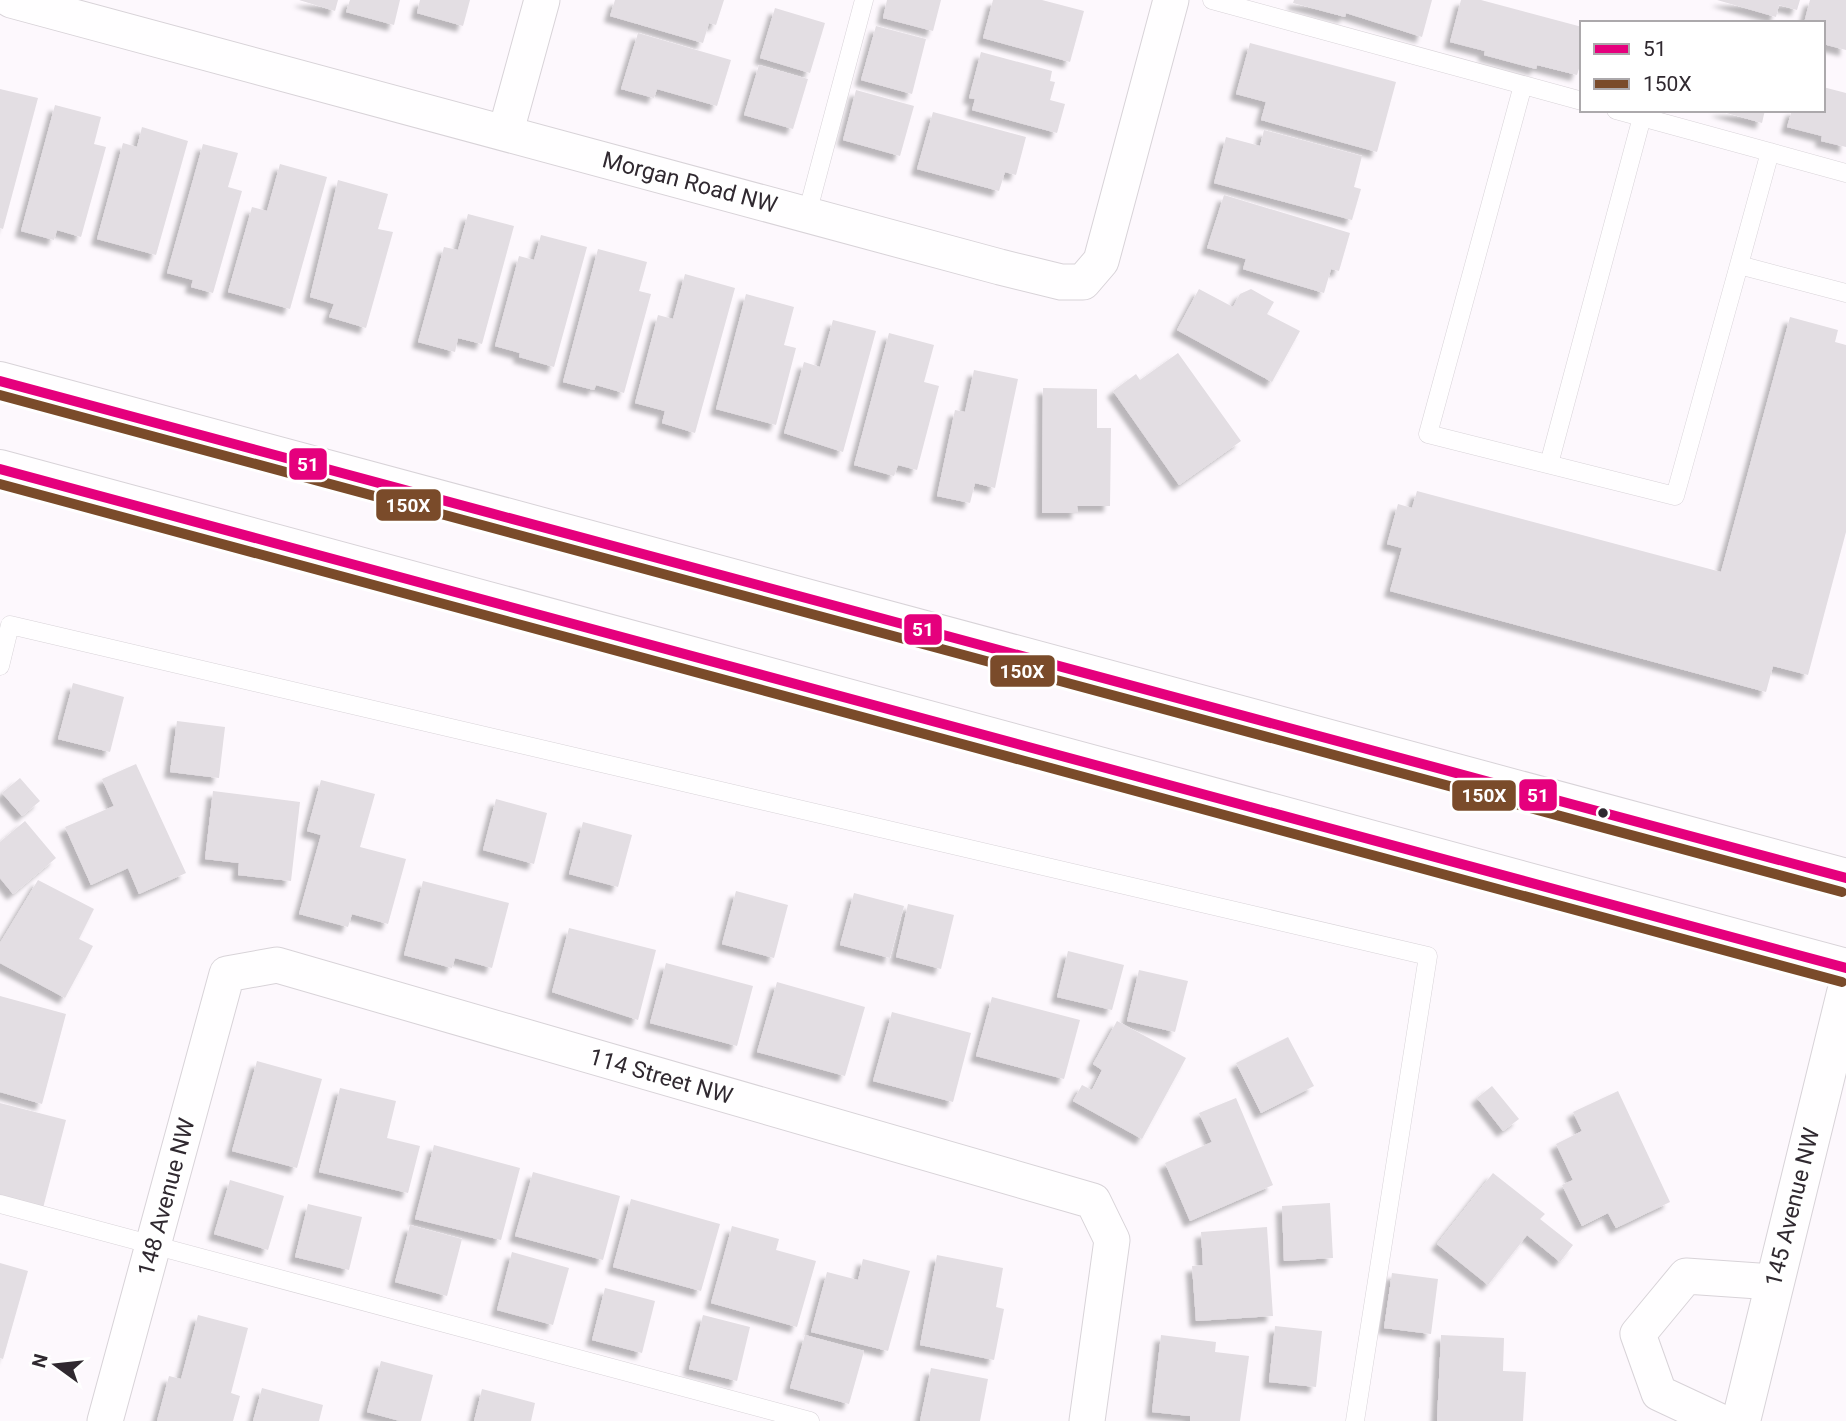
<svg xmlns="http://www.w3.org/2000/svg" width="1846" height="1421" viewBox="0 0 1846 1421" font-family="Roboto,sans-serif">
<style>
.building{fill:#e3dee3;filter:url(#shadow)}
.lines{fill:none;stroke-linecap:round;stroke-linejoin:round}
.service-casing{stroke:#d8d3d8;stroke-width:19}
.minor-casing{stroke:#d8d3d8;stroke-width:37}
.tertiary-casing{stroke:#d8d3d8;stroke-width:40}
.secondary-casing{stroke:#d8d3d8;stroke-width:40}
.service{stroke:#fffeff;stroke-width:18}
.minor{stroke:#fffeff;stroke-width:35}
.tertiary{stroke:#fffeff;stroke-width:38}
.secondary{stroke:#fffeff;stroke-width:38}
.bus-1-casing{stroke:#fff;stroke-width:16}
.bus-2-casing{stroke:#fff;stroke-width:16}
.bus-1{stroke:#e5007d;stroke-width:10}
.bus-2{stroke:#7a4b2a;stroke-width:10}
.bus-dot{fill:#302930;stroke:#fff;stroke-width:2.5}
.labels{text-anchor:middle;stroke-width:7;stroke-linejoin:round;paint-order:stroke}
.street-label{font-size:23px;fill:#302930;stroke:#fff}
.line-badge{stroke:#fff;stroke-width:2.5}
.badge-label{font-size:19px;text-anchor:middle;font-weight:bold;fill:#fff}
</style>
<defs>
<filter id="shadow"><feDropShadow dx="-6" dy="6" stdDeviation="2" flood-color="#0004"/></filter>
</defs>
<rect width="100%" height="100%" fill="#fdf8fd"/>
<path class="building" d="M 299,0 L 338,0 L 335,11 Z
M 350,0 L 400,0 L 394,25 L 346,12 Z
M 420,0 L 470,0 L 463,26 L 417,13 Z
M 615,0 L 724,0 L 716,25 L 709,23 L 703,43 L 610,16 Z
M 887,0 L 941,0 L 933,31 L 883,18 Z
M 993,0 L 1042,0 L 1084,11 L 1070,62 L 983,38 Z
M 1294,0 L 1432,0 L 1422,37 L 1346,13 L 1345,17 L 1293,3 Z
M 1461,0 L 1481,0 L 1582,27 L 1582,59 L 1577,75 L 1537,65 L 1536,69 L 1484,55 L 1485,51 L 1450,42 Z
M 1717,0 L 1800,0 L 1797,10 L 1779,5 L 1776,17 Z
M 1810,0 L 1846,0 L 1846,50 L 1823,44 L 1823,23 L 1804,23 Z
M 775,8 L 825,23 L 810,73 L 760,58 Z
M 876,26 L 926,39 L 912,94 L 861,80 Z
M 638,33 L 731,60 L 717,106 L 657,89 L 654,98 L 621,89 Z
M 1250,43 L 1396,82 L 1377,152 L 1261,120 L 1266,102 L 1236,94 Z
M 981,52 L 1052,71 L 1050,81 L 1055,82 L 1050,100 L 1065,104 L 1057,133 L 972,110 L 975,99 L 969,98 Z
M 759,65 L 808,79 L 793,129 L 744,115 Z
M 1823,87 L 1846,93 L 1846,147 L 1821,141 L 1822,136 L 1787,127 L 1792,110 L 1823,110 Z
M 0,89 L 38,98 L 3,229 L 0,228 Z
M 856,90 L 914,106 L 900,156 L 843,140 Z
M 55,105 L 101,117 L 94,144 L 106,147 L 81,237 L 57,230 L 54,240 L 21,231 Z
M 1716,110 L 1765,110 L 1762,123 Z
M 933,112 L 1026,137 L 1016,175 L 1005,172 L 999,191 L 917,169 Z
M 142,127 L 188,141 L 156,255 L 97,239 L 123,143 L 137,147 Z
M 1264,130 L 1362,156 L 1354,187 L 1361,189 L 1352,220 L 1214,183 L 1226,137 L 1260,146 Z
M 203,144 L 238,153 L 228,187 L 242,191 L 213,293 L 191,287 L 193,280 L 167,273 Z
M 280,164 L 327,177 L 290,309 L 228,292 L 252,207 L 267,211 Z
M 338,180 L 388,194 L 378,229 L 393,232 L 366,328 L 329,317 L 334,304 L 310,297 Z
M 1224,195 L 1350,233 L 1339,271 L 1331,269 L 1324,293 L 1243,269 L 1246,259 L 1207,248 Z
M 468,214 L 514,226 L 482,344 L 458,338 L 455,352 L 418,342 L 444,247 L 458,250 Z
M 541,235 L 587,247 L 554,367 L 519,357 L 520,353 L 495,346 L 519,256 L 534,260 Z
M 598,249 L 647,262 L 639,291 L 651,294 L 624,393 L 596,385 L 594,390 L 563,382 Z
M 685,274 L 735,288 L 695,433 L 662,423 L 665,411 L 635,403 L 658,315 L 673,319 Z
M 1199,289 L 1233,307 L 1240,294 L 1251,289 L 1274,302 L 1267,314 L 1300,331 L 1272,382 L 1177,330 Z
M 746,294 L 794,307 L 784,345 L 796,348 L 776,425 L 716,409 Z
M 1790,317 L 1838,330 L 1835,342 L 1846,345 L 1846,532 L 1808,675 L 1773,666 L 1766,692 L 1390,591 L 1402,548 L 1387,544 L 1398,504 L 1412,508 L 1417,491 L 1721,572 Z
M 833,320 L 876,331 L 843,452 L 784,433 L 804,362 L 820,367 Z
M 889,333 L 934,345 L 924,382 L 939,386 L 917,470 L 898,465 L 894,476 L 854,465 Z
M 1178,353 L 1241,441 L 1179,485 L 1113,391 L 1136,374 L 1140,380 Z
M 974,370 L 1018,379 L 995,488 L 975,483 L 970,503 L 937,496 L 955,410 L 965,412 Z
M 1043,388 L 1097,389 L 1097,428 L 1111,428 L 1110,506 L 1077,506 L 1078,513 L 1042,513 Z
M 73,683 L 124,697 L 110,752 L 58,739 Z
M 177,721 L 225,727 L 219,778 L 170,772 Z
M 136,764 L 186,873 L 139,894 L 128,868 L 91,885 L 65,827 L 114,806 L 102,779 Z
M 20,778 L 40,801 L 22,816 L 2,793 Z
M 321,780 L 375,794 L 360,847 L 406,859 L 388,924 L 352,914 L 348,927 L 299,914 L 321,835 L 307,831 Z
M 213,791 L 300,802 L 291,881 L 238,875 L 239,863 L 205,859 Z
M 496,799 L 547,813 L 534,864 L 483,850 Z
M 25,821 L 56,858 L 13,894 L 0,878 L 0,842 Z
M 583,822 L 632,835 L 618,887 L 569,874 Z
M 38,880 L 94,909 L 79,939 L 93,946 L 65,998 L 0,963 L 0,943 Z
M 423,881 L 509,903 L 492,968 L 455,958 L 452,968 L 404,955 Z
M 736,891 L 788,905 L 774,958 L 722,944 Z
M 854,893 L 904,906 L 890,958 L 840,945 Z
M 908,904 L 954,915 L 941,969 L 896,957 Z
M 569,928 L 656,950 L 638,1020 L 552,992 Z
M 1068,951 L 1124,965 L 1112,1010 L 1057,997 Z
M 666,963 L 753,986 L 737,1046 L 650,1023 Z
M 1139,970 L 1188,981 L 1175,1032 L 1127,1021 Z
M 777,982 L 865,1007 L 845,1076 L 757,1052 Z
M 0,996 L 66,1014 L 42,1104 L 0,1092 Z
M 992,997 L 1080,1020 L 1064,1079 L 976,1056 Z
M 892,1012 L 971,1033 L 953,1102 L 873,1081 Z
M 1117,1021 L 1186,1058 L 1142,1139 L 1073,1101 L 1082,1085 L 1092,1090 L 1102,1070 L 1093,1064 Z
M 1288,1037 L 1314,1086 L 1261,1113 L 1236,1063 Z
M 257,1061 L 322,1079 L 297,1168 L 232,1151 Z
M 1492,1086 L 1519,1119 L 1503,1131 L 1477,1098 Z
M 340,1088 L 396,1101 L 387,1138 L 420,1146 L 408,1193 L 319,1172 Z
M 1618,1091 L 1670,1202 L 1616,1228 L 1608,1213 L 1582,1226 L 1562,1185 L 1573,1180 L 1556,1144 L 1582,1131 L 1573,1112 Z
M 1236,1098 L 1273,1185 L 1190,1221 L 1165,1163 L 1212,1142 L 1199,1113 Z
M 0,1103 L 66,1120 L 43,1208 L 0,1196 Z
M 434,1145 L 520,1168 L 501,1240 L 415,1219 Z
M 533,1172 L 620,1196 L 603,1260 L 515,1236 Z
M 1493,1173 L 1545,1214 L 1540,1219 L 1573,1245 L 1560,1262 L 1527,1235 L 1488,1285 L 1437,1244 Z
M 230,1180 L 284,1196 L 268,1250 L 214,1234 Z
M 631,1199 L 720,1224 L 701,1291 L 613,1267 Z
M 1330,1203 L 1333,1258 L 1284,1261 L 1282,1206 Z
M 308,1204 L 362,1217 L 349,1270 L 295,1257 Z
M 410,1225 L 462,1239 L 447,1296 L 395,1282 Z
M 732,1226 L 779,1239 L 776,1250 L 816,1261 L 797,1327 L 711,1303 Z
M 1267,1227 L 1273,1316 L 1196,1321 L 1192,1266 L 1203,1265 L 1201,1232 Z
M 512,1252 L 569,1268 L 553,1325 L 497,1310 Z
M 937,1255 L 1003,1268 L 996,1307 L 1004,1309 L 994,1360 L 920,1345 Z
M 863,1259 L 910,1271 L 888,1351 L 811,1332 L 827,1272 L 858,1280 Z
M 0,1263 L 28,1271 L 3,1359 L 0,1358 Z
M 1392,1273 L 1438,1279 L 1431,1334 L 1384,1328 Z
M 605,1288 L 655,1301 L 642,1353 L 592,1340 Z
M 198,1315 L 248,1328 L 231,1393 L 240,1396 L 233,1421 L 157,1421 L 169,1376 L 181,1379 Z
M 703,1315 L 750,1327 L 737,1381 L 689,1369 Z
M 1275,1326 L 1322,1331 L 1316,1387 L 1269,1382 Z
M 805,1335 L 864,1351 L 849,1404 L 790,1388 Z
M 1161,1335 L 1216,1342 L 1215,1352 L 1249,1356 L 1240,1421 L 1190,1421 L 1190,1416 L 1152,1412 Z
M 1441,1335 L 1504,1338 L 1503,1371 L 1526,1372 L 1523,1421 L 1437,1421 Z
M 381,1361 L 433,1375 L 421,1421 L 400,1421 L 367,1412 Z
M 931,1368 L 988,1379 L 980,1421 L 920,1421 Z
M 262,1388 L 323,1405 L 319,1421 L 253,1421 Z
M 482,1389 L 535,1403 L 531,1421 L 474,1421 Z"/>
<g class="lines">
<defs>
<path id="service" d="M 1212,0 L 1582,101
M 1523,85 L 1428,434 L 1675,496 L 1739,265 L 1846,293
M 1616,110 L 1846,173
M 807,214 L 864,0
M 1739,265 L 1770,152
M 1549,464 L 1642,117
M 0,666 L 10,625 L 1428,956 L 1355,1421
M 0,1204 L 810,1421"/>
<path id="minor" d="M 11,0 L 1000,267 L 1061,282 L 1083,282 L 1101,261 L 1171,0
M 506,131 L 542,0
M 105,1421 L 227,974 L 277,965 L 1093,1201 L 1112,1240 L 1087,1421
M 1719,1421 L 1659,1393 L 1638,1334 L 1686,1276 L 1773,1282"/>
<path id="tertiary" d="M 1741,1421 L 1846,993"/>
<path id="secondary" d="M 0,381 L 1846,878
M 0,469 L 1846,968"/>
</defs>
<use href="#service" class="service-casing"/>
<use href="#minor" class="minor-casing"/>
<use href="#tertiary" class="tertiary-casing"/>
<use href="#secondary" class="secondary-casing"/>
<use href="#service" class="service"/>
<use href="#minor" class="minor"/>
<use href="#tertiary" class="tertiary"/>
<use href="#secondary" class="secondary"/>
<defs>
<path id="bus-1" d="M 0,381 L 1846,878
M 0,469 L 1846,968"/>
<path id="bus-2" d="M 0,395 L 1842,892
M 0,484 L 1842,982"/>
</defs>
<use href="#bus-1" class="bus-1-casing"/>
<use href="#bus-2" class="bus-2-casing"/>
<use href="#bus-1" class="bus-1"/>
<use href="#bus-2" class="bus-2"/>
</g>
<circle class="bus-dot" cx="1603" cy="813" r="6"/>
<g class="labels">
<g class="street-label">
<text transform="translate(690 182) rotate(15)" y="8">Morgan Road NW</text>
<text transform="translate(661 1076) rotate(16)" y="8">114 Street NW</text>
<text transform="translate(166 1197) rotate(-75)" y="8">148 Avenue NW</text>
<text transform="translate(1792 1207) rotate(-76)" y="8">145 Avenue NW</text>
</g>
</g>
<g class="line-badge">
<rect x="288" y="447" width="40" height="34" rx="7" fill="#e5007d"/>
<rect x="375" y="488" width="67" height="34" rx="7" fill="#7a4b2a"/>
<rect x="903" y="613" width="40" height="33" rx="7" fill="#e5007d"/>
<rect x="989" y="654" width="67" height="34" rx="7" fill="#7a4b2a"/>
<rect x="1518" y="778" width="40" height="34" rx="7" fill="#e5007d"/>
<rect x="1451" y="779" width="66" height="33" rx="7" fill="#7a4b2a"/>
</g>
<g class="badge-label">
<text x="308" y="471">51</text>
<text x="408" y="512">150X</text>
<text x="923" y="636">51</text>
<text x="1022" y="678">150X</text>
<text x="1538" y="802">51</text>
<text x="1484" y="802">150X</text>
</g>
<rect x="1580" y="21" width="245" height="91" fill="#ffffff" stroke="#aca9ac" stroke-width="2"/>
<rect x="1594" y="44" width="35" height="10" fill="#e5007d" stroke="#aca9ac" stroke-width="2"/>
<text x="1643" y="56" font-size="21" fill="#302930">51</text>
<rect x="1594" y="79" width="35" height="10" fill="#7a4b2a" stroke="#aca9ac" stroke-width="2"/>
<text x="1643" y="91" font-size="21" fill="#302930">150X</text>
<g transform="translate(56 1365) rotate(285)" stroke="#ffffff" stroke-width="5" paint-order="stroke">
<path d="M0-5L12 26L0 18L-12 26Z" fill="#302930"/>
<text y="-10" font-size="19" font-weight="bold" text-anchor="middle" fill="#302930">N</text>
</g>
</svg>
